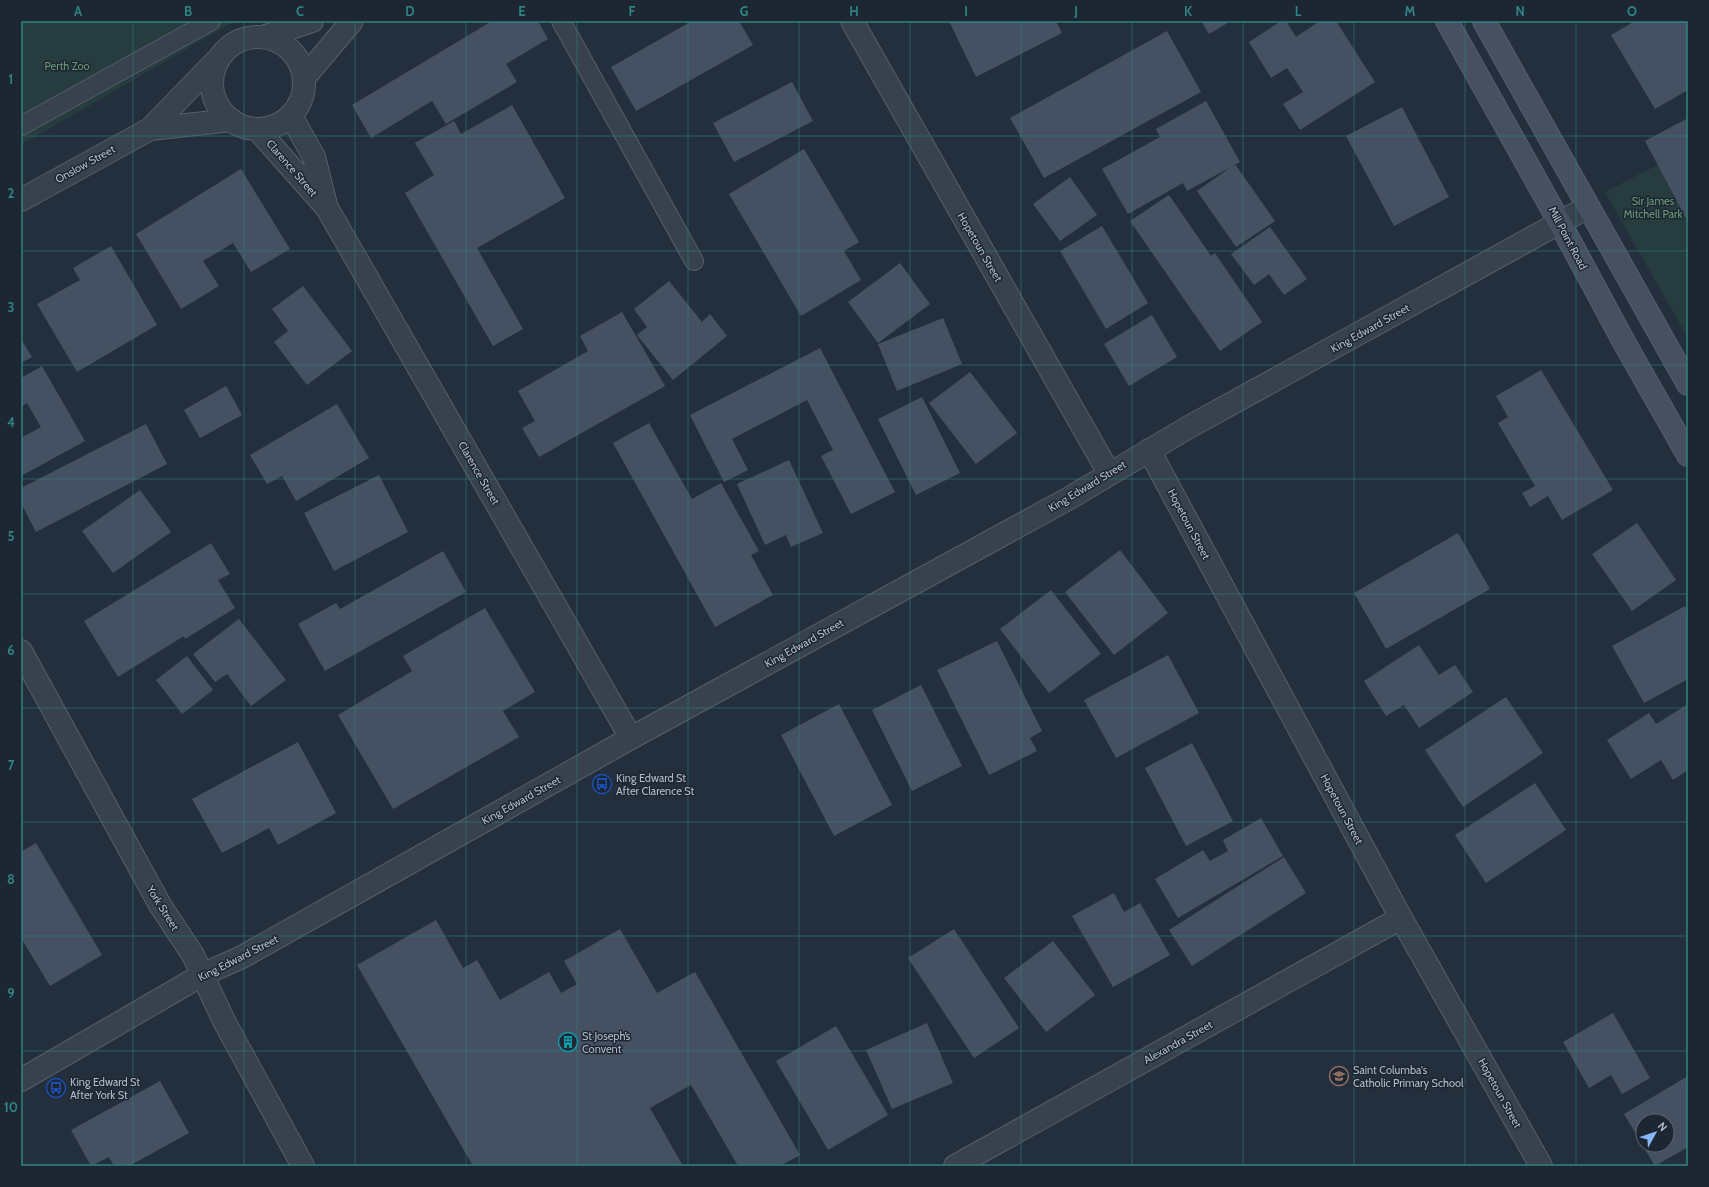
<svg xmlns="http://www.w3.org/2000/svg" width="1709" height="1187" viewBox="0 0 1709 1187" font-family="Cabin,sans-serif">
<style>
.green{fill:#263c3f}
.building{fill:#455162;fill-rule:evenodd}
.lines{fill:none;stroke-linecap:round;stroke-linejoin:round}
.lane-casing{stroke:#565f6c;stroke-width:20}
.street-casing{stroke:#565f6c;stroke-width:24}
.secondary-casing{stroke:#565f6c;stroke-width:24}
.lane{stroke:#38414e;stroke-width:18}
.street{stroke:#38414e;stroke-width:22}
.secondary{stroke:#465061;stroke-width:22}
.grid{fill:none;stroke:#308480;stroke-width:1;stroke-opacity:0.55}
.labels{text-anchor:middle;stroke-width:3;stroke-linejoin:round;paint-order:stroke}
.park-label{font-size:11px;fill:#6b9a76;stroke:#1d2633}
.street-label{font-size:11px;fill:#b4bcc9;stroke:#1d2633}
.poi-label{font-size:11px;fill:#b4bcc9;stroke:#1d2633;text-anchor:start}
.neatline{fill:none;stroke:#308480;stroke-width:1.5}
.grid-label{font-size:13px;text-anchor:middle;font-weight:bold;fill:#308480}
</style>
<rect width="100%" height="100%" fill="#242f3e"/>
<path class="green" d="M 21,21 L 235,21 L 21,145 Z
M 1688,149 L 1688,338 L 1605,192 Z"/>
<path class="building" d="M 492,21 L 538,21 L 548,39 L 506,64 L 517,82 L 446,124 L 432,101 L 371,138 L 352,105 Z
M 692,21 L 739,21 L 753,45 L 636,111 L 611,67 Z
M 949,21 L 1056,21 L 1062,33 L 976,77 Z
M 1201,21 L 1231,21 L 1209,34 Z
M 1281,21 L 1286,21 L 1296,37 L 1320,21 L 1336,21 L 1375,82 L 1300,130 L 1283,104 L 1303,92 L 1287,68 L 1271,78 L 1249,42 Z
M 1635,21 L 1688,21 L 1688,90 L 1655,109 L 1611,35 Z
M 1167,31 L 1201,92 L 1044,178 L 1010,118 Z
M 792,82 L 813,121 L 734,162 L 713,123 Z
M 1206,101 L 1240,162 L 1187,191 L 1183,183 L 1128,214 L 1102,169 L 1160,137 L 1156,129 Z
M 512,105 L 565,198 L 477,248 L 523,329 L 493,346 L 405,193 L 434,175 L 415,143 L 454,121 L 461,134 Z
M 1402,107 L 1449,197 L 1394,226 L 1346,136 Z
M 1688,118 L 1688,222 L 1645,141 Z
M 804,149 L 859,242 L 844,251 L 861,280 L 801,316 L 729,194 Z
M 1235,164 L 1275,221 L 1236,247 L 1197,191 Z
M 241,169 L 290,249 L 251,272 L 233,243 L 203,261 L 219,286 L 181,309 L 136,234 Z
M 1070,177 L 1097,215 L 1060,241 L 1033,204 Z
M 1169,195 L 1211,256 L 1215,253 L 1262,322 L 1220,351 L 1130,221 Z
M 1102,226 L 1148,303 L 1106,329 L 1060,251 Z
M 1270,227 L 1307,279 L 1284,295 L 1269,274 L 1254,285 L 1231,254 Z
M 111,246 L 157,325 L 77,372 L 37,304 L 80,280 L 73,268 Z
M 900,263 L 930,304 L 878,343 L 848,302 Z
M 669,281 L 702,322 L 710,314 L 727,336 L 673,380 L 637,335 L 647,327 L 634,309 Z
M 303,286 L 352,351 L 307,385 L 274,342 L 288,331 L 272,309 Z
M 622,312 L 665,386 L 539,457 L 522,428 L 535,421 L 518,391 L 588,351 L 580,336 Z
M 1152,315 L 1177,357 L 1129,386 L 1104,344 Z
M 943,318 L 962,364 L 897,391 L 878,344 Z
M 21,339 L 32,357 L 21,363 Z
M 820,348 L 895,492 L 851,514 L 821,456 L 833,450 L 807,400 L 732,439 L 748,470 L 724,482 L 690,415 Z
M 42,366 L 85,441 L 21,476 L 21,438 L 41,427 L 27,403 L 21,407 L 21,378 Z
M 1541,370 L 1613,490 L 1562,520 L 1548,496 L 1530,507 L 1522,493 L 1535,486 L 1498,423 L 1508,417 L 1496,396 Z
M 970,372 L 1017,433 L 976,464 L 929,403 Z
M 226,386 L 242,415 L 200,438 L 184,410 Z
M 922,397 L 960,473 L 916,495 L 878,419 Z
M 337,404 L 369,458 L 296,501 L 282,476 L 267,484 L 250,455 Z
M 649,423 L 692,499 L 721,483 L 759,551 L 751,555 L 773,595 L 715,627 L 613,443 Z
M 146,424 L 167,464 L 36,532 L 21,503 L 21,488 Z
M 789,460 L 823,533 L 791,547 L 786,535 L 765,545 L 737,484 Z
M 379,475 L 408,532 L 334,571 L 304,513 Z
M 140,490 L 171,532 L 113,573 L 82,531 Z
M 1637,523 L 1676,580 L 1632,611 L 1592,554 Z
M 1458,533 L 1490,589 L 1386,649 L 1354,593 Z
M 211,543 L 230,574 L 218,580 L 235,608 L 185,639 L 184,636 L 118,677 L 84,621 Z
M 1120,550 L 1168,613 L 1114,655 L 1065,592 Z
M 443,551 L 466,592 L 325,671 L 298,624 L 336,603 L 340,609 Z
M 1051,590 L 1101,654 L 1049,693 L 1000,629 Z
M 1685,606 L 1688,611 L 1688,679 L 1644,703 L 1612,646 Z
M 485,608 L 535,692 L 503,711 L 519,737 L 393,809 L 338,715 L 412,671 L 403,656 Z
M 239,619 L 286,680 L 251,706 L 227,674 L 215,682 L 193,654 Z
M 997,641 L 1042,731 L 1030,738 L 1037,751 L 989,775 L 937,670 Z
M 1419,645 L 1439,675 L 1455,665 L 1473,692 L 1419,728 L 1404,705 L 1386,716 L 1364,681 Z
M 1168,655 L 1199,713 L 1116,758 L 1084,700 Z
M 187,656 L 213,690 L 182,714 L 156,680 Z
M 921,685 L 962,766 L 912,791 L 872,710 Z
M 1506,697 L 1543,753 L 1463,807 L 1425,750 Z
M 839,704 L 892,805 L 834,836 L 781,735 Z
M 1688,704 L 1688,770 L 1673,780 L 1661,760 L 1631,779 L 1607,740 L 1649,713 L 1656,724 Z
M 298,742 L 336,813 L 278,845 L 269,828 L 222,853 L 192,799 Z
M 1192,743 L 1233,821 L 1186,846 L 1145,768 Z
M 1535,783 L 1566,830 L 1486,883 L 1455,835 Z
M 1261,818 L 1283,856 L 1178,918 L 1155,879 L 1203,850 L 1210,861 L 1228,851 L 1223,840 Z
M 36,843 L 102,955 L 50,986 L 21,938 L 21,852 Z
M 1284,857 L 1306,893 L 1192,966 L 1169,930 Z
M 1114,893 L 1124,912 L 1140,903 L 1170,955 L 1113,987 L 1072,916 Z
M 436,920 L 463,968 L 477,960 L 500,1000 L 549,972 L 561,993 L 577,984 L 564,961 L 620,929 L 657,993 L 695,972 L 800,1155 L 780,1166 L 738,1166 L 691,1085 L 650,1108 L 683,1166 L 473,1166 L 357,965 Z
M 954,929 L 1019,1028 L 974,1058 L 908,958 Z
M 1053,941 L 1095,995 L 1046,1032 L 1004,978 Z
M 1613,1013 L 1650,1078 L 1622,1094 L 1611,1075 L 1589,1088 L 1563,1042 Z
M 927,1023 L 953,1083 L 892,1109 L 866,1050 Z
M 836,1026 L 888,1115 L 828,1150 L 776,1061 Z
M 1688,1076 L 1688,1147 L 1655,1166 L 1624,1114 ZM 1643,1121 L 1667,1121 L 1667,1145 L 1643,1145 Z
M 160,1081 L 189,1133 L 129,1166 L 114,1166 L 109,1157 L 91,1166 L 71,1130 Z"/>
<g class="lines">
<defs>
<path id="lane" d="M 561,21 L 694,261
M 21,126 L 211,21"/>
<path id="street" d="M 852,21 L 1109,473
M 266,36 L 312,21
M212 83a46 46 0 1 1 92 0a46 46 0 1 1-92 0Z
M 304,78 L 352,21
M 291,116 L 314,157 L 326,205
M 150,129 L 232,120
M 257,129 L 327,208 L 631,738
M 21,200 L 150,129 L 216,61
M 1149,450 L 1401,918 L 1541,1166
M 21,651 L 160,905 L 193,955 L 224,1021 L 303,1166
M 21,1080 L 202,975 L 242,957 L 631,738 L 1066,500 L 1189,427 L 1588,207
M 955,1166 L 1401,918"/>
<path id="secondary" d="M 1447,21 L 1560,223 L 1625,344 L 1688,455
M 1484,21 L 1688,384"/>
</defs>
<use href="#lane" class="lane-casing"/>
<use href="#street" class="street-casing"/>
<use href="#secondary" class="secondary-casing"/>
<use href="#lane" class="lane"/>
<use href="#street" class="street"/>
<use href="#secondary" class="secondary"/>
</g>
<path class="grid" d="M 133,21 L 133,1166M 244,21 L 244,1166M 355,21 L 355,1166M 466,21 L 466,1166M 577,21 L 577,1166M 688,21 L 688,1166M 799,21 L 799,1166M 910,21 L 910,1166M 1021,21 L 1021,1166M 1132,21 L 1132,1166M 1243,21 L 1243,1166M 1354,21 L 1354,1166M 1465,21 L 1465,1166M 1576,21 L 1576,1166M 21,136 L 1688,136M 21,251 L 1688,251M 21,365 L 1688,365M 21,479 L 1688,479M 21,594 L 1688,594M 21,708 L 1688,708M 21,822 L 1688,822M 21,936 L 1688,936M 21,1051 L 1688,1051"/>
<defs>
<symbol id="bus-ring" viewBox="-11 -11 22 22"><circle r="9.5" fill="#1d2633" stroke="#1a4fb4" stroke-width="1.5"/><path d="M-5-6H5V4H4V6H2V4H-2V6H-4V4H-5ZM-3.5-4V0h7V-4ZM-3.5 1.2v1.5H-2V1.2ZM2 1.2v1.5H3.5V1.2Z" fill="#1a4fb4"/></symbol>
<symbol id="building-ring" viewBox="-11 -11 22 22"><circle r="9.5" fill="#1d2633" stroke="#0f9aa8" stroke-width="1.5"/><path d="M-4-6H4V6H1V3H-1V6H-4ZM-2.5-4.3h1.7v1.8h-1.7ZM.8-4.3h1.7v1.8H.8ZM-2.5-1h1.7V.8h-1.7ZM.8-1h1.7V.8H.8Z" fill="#0f9aa8"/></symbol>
<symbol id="school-ring" viewBox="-11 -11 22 22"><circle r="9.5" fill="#1d2633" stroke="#8d6e63" stroke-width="1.5"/><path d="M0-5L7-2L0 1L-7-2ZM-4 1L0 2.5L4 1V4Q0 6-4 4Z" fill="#8d6e63"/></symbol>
</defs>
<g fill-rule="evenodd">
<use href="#bus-ring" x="591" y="773" width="22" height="22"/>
<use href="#building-ring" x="557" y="1031" width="22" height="22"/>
<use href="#school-ring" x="1328" y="1065" width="22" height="22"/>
<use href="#bus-ring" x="45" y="1077" width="22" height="22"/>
</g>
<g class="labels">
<g class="park-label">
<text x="67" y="70">Perth Zoo</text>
<text x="1653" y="205">Sir James<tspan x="1653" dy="13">Mitchell Park</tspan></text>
</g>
<g class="street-label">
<text transform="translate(85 164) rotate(-29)" y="4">Onslow Street</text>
<text transform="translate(292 168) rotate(49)" y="4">Clarence Street</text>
<text transform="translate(1568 238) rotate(62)" y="4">Mill Point Road</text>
<text transform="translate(980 247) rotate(60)" y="4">Hopetoun Street</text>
<text transform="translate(1370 328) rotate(-29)" y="4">King Edward Street</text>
<text transform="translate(479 473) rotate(60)" y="4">Clarence Street</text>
<text transform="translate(1087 486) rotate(-31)" y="4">King Edward Street</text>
<text transform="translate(1189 524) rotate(62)" y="4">Hopetoun Street</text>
<text transform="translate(804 643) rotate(-29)" y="4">King Edward Street</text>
<text transform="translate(521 800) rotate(-29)" y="4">King Edward Street</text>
<text transform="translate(1342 809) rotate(62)" y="4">Hopetoun Street</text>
<text transform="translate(163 908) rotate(58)" y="4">York Street</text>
<text transform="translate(238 958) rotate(-27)" y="4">King Edward Street</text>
<text transform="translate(1178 1042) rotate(-29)" y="4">Alexandra Street</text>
<text transform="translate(1500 1093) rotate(61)" y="4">Hopetoun Street</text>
</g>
<g class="poi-label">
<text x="616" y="782">King Edward St<tspan x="616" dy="13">After Clarence St</tspan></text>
<text x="582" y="1040">St Joseph’s<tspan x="582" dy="13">Convent</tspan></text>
<text x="1353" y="1074">Saint Columba's<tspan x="1353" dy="13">Catholic Primary School</tspan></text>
<text x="70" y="1086">King Edward St<tspan x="70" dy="13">After York St</tspan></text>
</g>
</g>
<rect width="1709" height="1187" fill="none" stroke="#1d2633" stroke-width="44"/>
<g transform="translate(1655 1133) rotate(50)"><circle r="19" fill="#1d2633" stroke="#59626f"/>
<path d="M0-3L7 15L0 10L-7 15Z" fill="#8ab4f8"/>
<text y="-6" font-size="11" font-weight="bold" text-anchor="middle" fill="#b4bcc9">N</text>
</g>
<rect x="22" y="22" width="1665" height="1143" class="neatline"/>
<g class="grid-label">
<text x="78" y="16">A</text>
<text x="188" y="16">B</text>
<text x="300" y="16">C</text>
<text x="410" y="16">D</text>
<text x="522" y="16">E</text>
<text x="632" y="16">F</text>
<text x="744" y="16">G</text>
<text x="854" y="16">H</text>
<text x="966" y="16">I</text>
<text x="1076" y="16">J</text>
<text x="1188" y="16">K</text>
<text x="1298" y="16">L</text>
<text x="1410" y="16">M</text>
<text x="1520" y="16">N</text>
<text x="1632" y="16">O</text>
<text x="11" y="84">1</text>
<text x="11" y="198">2</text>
<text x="11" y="312">3</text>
<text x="11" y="427">4</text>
<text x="11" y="541">5</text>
<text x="11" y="655">6</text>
<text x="11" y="770">7</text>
<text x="11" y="884">8</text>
<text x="11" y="998">9</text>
<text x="11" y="1112">10</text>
</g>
</svg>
